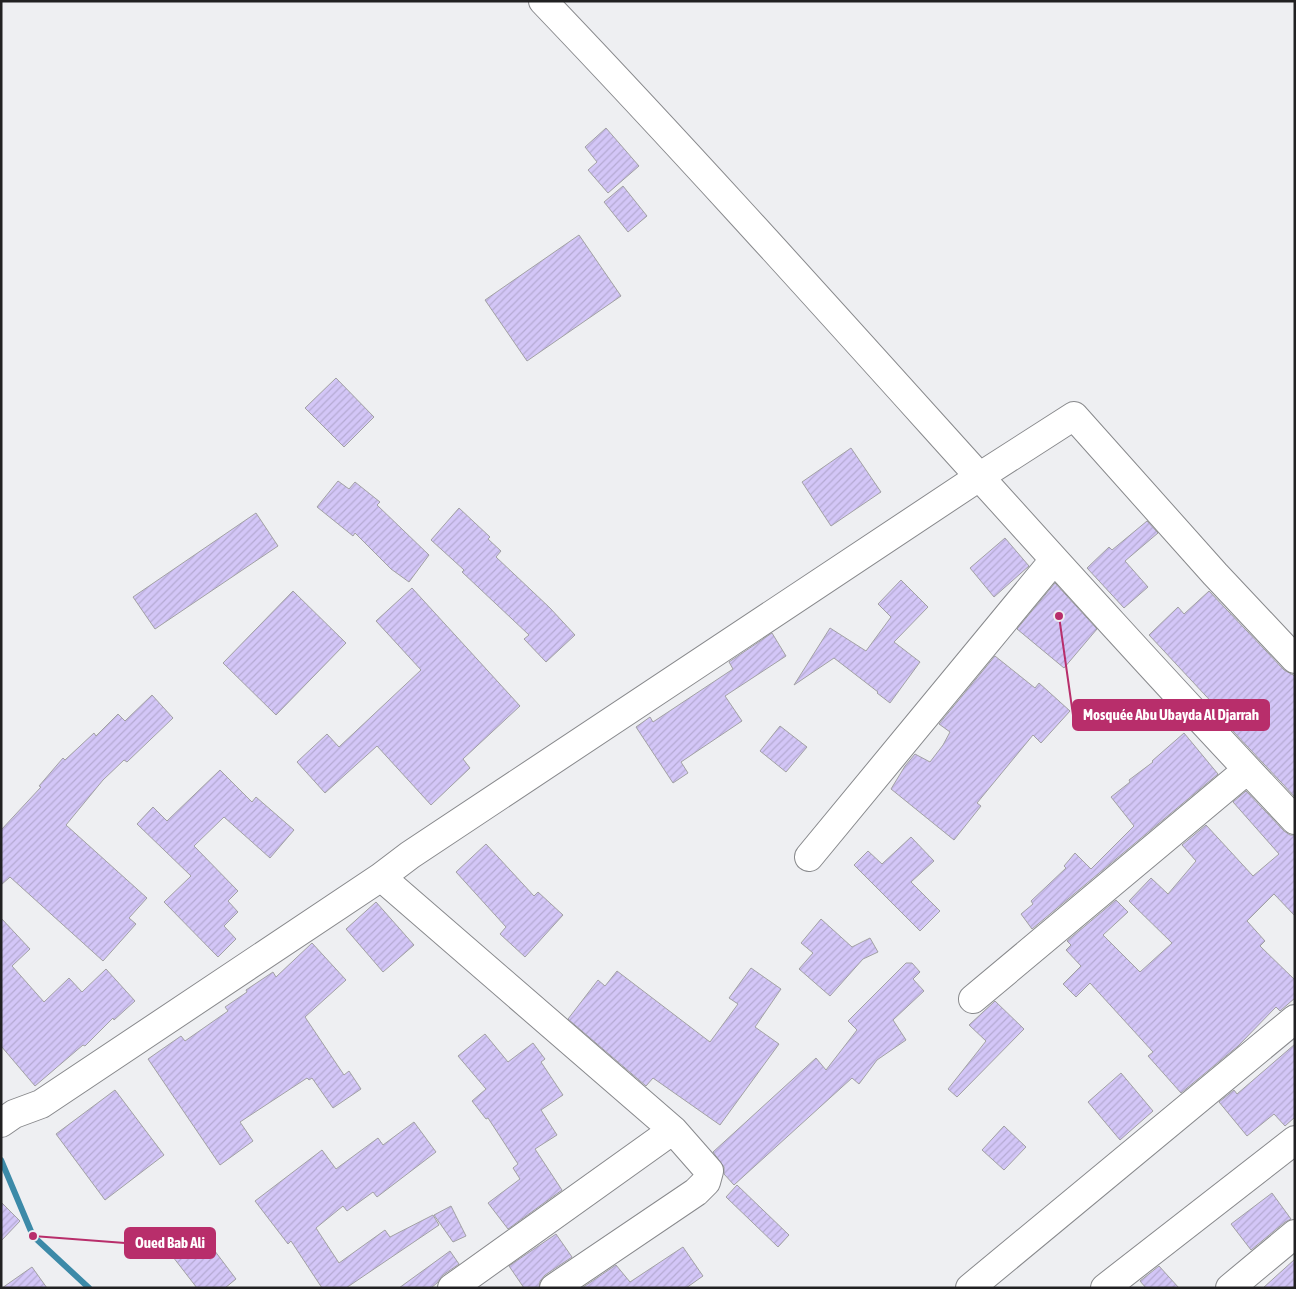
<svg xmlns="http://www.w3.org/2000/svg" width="1296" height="1289" viewBox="0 0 1296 1289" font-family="'Asap Condensed',sans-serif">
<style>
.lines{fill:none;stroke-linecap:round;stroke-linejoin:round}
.stream{stroke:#3c8aa8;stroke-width:6}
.building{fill:url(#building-hatch);stroke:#a2a1a4}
.minor-casing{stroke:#88898c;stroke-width:30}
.minor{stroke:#fff;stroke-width:28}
.leader{fill:none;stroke:#b82e6b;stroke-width:2}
.callout-dot{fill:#b82e6b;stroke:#eeeff2;stroke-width:2}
.callout{fill:#b82e6b;stroke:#b82e6b;stroke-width:2}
.callout-label{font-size:15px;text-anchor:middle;font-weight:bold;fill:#fff}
</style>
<defs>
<pattern id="building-hatch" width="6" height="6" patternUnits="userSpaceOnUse" patternTransform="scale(1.25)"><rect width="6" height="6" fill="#d3c6f7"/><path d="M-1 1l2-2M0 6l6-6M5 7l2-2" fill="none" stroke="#b5aad3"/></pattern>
</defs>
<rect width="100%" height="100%" fill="#eeeff2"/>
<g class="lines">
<path class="stream" d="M 1,1160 L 33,1236 L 89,1288"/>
</g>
<path class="building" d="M 606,128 L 639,166 L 608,193 L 588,170 L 597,162 L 585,147 Z
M 623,186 L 647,216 L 628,232 L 604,202 Z
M 579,235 L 621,296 L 527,361 L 485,300 Z
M 336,378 L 374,417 L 344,447 L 305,408 Z
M 851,448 L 881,492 L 831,526 L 802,482 Z
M 338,481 L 349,489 L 355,482 L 380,502 L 377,505 L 429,555 L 409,582 L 391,569 L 355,533 L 353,536 L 317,507 Z
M 459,508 L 490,537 L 488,539 L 501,551 L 496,557 L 550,608 L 575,635 L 546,662 L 524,639 L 529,635 L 462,572 L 464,570 L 431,540 Z
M 256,513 L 278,546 L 155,629 L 133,597 Z
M 1147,521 L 1158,533 L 1125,561 L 1148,587 L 1124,608 L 1087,568 L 1109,547 L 1112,550 Z
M 1005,538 L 1029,566 L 994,597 L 970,568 Z
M 901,580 L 928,607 L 894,642 L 920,662 L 890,703 L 877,693 L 878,692 L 834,658 L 794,685 L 830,628 L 866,651 L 891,617 L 878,604 Z
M 1055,583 L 1097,629 L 1064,668 L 1017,629 Z
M 412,588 L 520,706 L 463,759 L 470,768 L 431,805 L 377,746 L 325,793 L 297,762 L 327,734 L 339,747 L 421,670 L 376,621 Z
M 293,591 L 346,643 L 276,715 L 223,663 Z
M 1209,591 L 1284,670 L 1295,676 L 1295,797 L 1216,713 L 1219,710 L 1149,635 L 1178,607 L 1184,614 Z
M 772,633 L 786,656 L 725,696 L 742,721 L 681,762 L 688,773 L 673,783 L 636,727 L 650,717 L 653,722 L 733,669 L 729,662 Z
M 995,656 L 1035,688 L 1039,683 L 1070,711 L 1041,743 L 1033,735 L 977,803 L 981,806 L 954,840 L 891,789 L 905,766 L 915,754 L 930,762 L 943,745 L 950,732 L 939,724 Z
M 152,695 L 173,718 L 127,762 L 124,760 L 103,780 L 66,825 L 147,898 L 129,918 L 136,924 L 103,961 L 10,877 L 1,885 L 1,830 L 41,787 L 39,786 L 63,758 L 65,760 L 94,733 L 96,736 L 118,714 L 125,721 Z
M 780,726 L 807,747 L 786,772 L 760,751 Z
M 1184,733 L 1218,774 L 1032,929 L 1021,914 L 1033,904 L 1031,901 L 1066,868 L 1064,866 L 1075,853 L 1091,869 L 1134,826 L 1111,797 L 1130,782 L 1129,780 L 1153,762 L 1152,761 Z
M 220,770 L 252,802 L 256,797 L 294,830 L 270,858 L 224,817 L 194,846 L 238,891 L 228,901 L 238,912 L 224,926 L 236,939 L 218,957 L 164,902 L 191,876 L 137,824 L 153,807 L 167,821 Z
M 1246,791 L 1284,831 L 1290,835 L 1295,835 L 1295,916 L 1274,894 L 1247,921 L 1265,941 L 1260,946 L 1295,980 L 1295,998 L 1280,1011 L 1276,1007 L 1238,1046 L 1181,1093 L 1148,1056 L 1153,1052 L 1090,983 L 1076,997 L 1063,984 L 1081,966 L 1066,950 L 1071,945 L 1067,941 L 1116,900 L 1128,912 L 1103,935 L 1140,972 L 1172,943 L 1129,901 L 1151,878 L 1168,894 L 1196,861 L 1182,845 L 1206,825 L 1253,876 L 1279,854 L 1233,802 Z
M 911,837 L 934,861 L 911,882 L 940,911 L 920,931 L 854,865 L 868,851 L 882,864 Z
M 486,844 L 534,896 L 538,892 L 563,915 L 525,957 L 500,934 L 506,927 L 456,872 Z
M 376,902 L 414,945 L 383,972 L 346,929 Z
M 1,918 L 30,949 L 12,966 L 44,1002 L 69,978 L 82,992 L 106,969 L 135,1001 L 114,1020 L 113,1018 L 85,1046 L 83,1045 L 35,1086 L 1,1046 Z
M 821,919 L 852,947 L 870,938 L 878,952 L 863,959 L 830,996 L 799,969 L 813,953 L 801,943 Z
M 312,943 L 346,980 L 305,1017 L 344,1075 L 349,1071 L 361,1089 L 333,1108 L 312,1078 L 309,1080 L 307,1078 L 240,1122 L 253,1141 L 220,1165 L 148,1059 L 181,1036 L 185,1041 L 228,1011 L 225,1007 L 247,992 L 246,990 L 273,972 L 276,977 Z
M 906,963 L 912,963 L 920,972 L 913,979 L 924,991 L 893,1020 L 906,1040 L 877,1060 L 859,1084 L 852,1078 L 734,1185 L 724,1174 L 724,1167 L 713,1152 L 816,1058 L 826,1070 L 857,1030 L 848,1021 Z
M 751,968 L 781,989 L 755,1027 L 779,1044 L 720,1125 L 653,1078 L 646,1086 L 568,1019 L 598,980 L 605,986 L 617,971 L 710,1042 L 738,1004 L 729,998 Z
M 995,1001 L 1024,1029 L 957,1097 L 948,1089 L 986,1041 L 969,1025 Z
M 485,1034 L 508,1062 L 533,1043 L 545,1059 L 541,1062 L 563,1095 L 541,1110 L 557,1135 L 535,1149 L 562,1190 L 508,1229 L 488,1203 L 520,1179 L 513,1168 L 518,1164 L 488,1118 L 486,1119 L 472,1101 L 486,1089 L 458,1056 Z
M 1295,1044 L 1295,1117 L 1285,1126 L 1274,1114 L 1247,1136 L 1219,1102 L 1234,1090 L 1237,1094 Z
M 1121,1073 L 1153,1111 L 1120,1140 L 1088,1102 Z
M 115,1090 L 164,1155 L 105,1200 L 56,1134 Z
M 414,1122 L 436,1152 L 377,1197 L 373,1192 L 347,1211 L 343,1206 L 316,1228 L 339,1263 L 385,1230 L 390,1237 L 433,1215 L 439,1225 L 346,1288 L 322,1288 L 291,1241 L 288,1244 L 255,1201 L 322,1150 L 336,1169 L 378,1138 L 383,1145 Z
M 1004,1126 L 1026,1147 L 1004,1170 L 982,1150 Z
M 737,1185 L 789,1235 L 778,1247 L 726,1197 Z
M 1272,1193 L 1291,1219 L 1285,1222 L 1251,1250 L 1231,1224 Z
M 1,1202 L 20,1221 L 1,1241 Z
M 451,1206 L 466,1236 L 453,1242 L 434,1215 Z
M 202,1234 L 236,1279 L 225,1288 L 197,1288 L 173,1257 Z
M 556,1234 L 572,1257 L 545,1275 L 540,1281 L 539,1288 L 524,1288 L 509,1266 Z
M 683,1247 L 703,1276 L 686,1288 L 582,1288 L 616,1265 L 630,1282 Z
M 450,1251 L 459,1264 L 443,1275 L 437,1283 L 431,1288 L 399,1288 Z
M 1295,1259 L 1295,1288 L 1263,1288 Z
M 1159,1266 L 1179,1288 L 1146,1288 L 1140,1281 Z
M 32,1267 L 47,1288 L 2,1288 Z"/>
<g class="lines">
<defs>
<path id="minor" d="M 543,1 C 799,269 1040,551 1295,820
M 809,857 L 1054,560
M 381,877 L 673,1130 L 709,1171 L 706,1182 L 696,1192 L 554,1288
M 973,999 L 1247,770
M 1,1123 L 14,1114 L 41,1104 L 381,877 L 410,855 L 979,477 L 1074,416 L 1215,574 L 1295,659
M 452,1288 L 673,1130
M 970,1288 L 1295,1019
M 1105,1288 L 1295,1140
M 1230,1288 L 1295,1234"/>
</defs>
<use href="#minor" class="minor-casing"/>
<use href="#minor" class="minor"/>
</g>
<path class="leader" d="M1059 616L1073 715M33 1236L125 1243"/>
<g class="callout-dot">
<circle cx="1059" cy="616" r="5"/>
<circle cx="33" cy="1236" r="5"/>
</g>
<g class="callout">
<rect x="1073" y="700" width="196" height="30" rx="5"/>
<rect x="125" y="1228" width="90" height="30" rx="5"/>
</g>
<g class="callout-label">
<text x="1171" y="720">Mosquée Abu Ubayda Al Djarrah</text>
<text x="170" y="1248">Oued Bab Ali</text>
</g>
<rect width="1296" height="1289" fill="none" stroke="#212122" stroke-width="5"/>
</svg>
